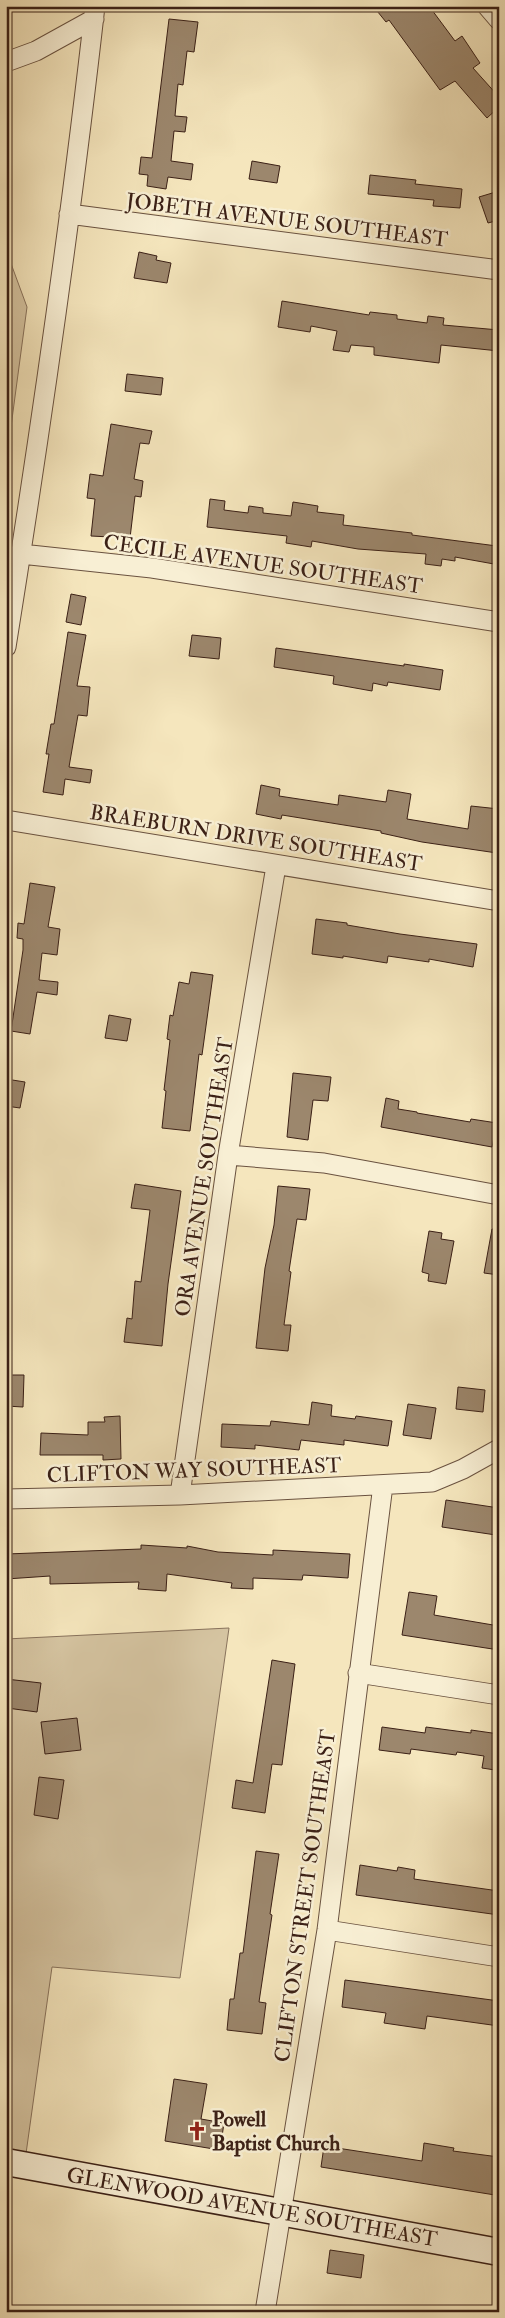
<svg xmlns="http://www.w3.org/2000/svg" width="505" height="2318" viewBox="0 0 505 2318" font-family="'IM FELL Double Pica',serif">
<style>
.green{fill:#d5c4a1;stroke:#88725c}
.building{fill:#9c876d;stroke:#3b2016}
.lines{fill:none;stroke-linecap:round;stroke-linejoin:round}
.street-casing{stroke:#6a5240;stroke-width:21}
.secondary-casing{stroke:#3b2016;stroke-width:29}
.street{stroke:#f8efd4;stroke-width:19}
.secondary{stroke:#f8efd4;stroke-width:26}
.labels{text-anchor:middle;stroke-width:5;stroke-linejoin:round;paint-order:stroke}
.street-label{font-size:21px;fill:#3b2016;stroke:#f8efd4}
.poi-label{font-size:21px;font-weight:bold;fill:#3b2016;stroke:#f8efd4;text-anchor:start}
</style>
<rect width="100%" height="100%" fill="#f5e6bd"/>
<filter id="stains"><feTurbulence type="fractalNoise" baseFrequency=".004" numOctaves="4"/><feColorMatrix values="0 0 0 0 .2 0 0 0 0 .09 0 0 0 0 .02 0 0 0 .5 -.17"/></filter>
<radialGradient id="worn" r=".72"><stop offset=".6" stop-color="#630" stop-opacity="0"/><stop offset="1" stop-color="#630" stop-opacity=".3"/></radialGradient>
<path class="green" d="M 6,250 L 27,307 L 6,464 Z
M 229,1628 L 180,1978 L 52,1967 L 24,2168 L 6,2164 L 6,1639 Z"/>
<path class="building" d="M 373,6 L 429,6 L 455,41 L 462,36 L 480,63 L 473,68 L 499,97 L 499,107 L 487,118 L 455,81 L 440,90 L 389,20 L 386,22 Z
M 169,19 L 198,22 L 194,52 L 187,51 L 183,85 L 178,84 L 175,116 L 187,117 L 185,132 L 174,131 L 171,161 L 193,164 L 191,180 L 168,177 L 166,189 L 147,186 L 148,175 L 139,174 L 141,157 L 152,158 Z
M 252,161 L 280,166 L 277,183 L 249,179 Z
M 370,175 L 416,180 L 415,184 L 462,189 L 460,208 L 433,206 L 434,200 L 368,194 Z
M 499,191 L 499,220 L 488,223 L 479,197 Z
M 139,252 L 157,256 L 156,260 L 171,263 L 167,283 L 134,278 Z
M 282,301 L 369,315 L 370,312 L 397,315 L 397,319 L 427,323 L 428,316 L 444,318 L 443,325 L 499,330 L 499,351 L 441,345 L 439,363 L 374,355 L 374,347 L 351,345 L 349,352 L 333,350 L 337,331 L 311,326 L 310,332 L 278,327 Z
M 127,374 L 163,378 L 161,395 L 125,391 Z
M 111,424 L 152,431 L 149,444 L 140,443 L 134,479 L 143,481 L 141,497 L 135,496 L 130,538 L 91,536 L 95,499 L 87,498 L 90,474 L 103,476 Z
M 210,499 L 225,501 L 224,510 L 248,513 L 249,506 L 263,508 L 263,513 L 291,516 L 293,502 L 318,506 L 317,512 L 344,515 L 343,525 L 412,533 L 412,535 L 497,546 L 494,564 L 455,557 L 455,561 L 442,559 L 441,566 L 425,564 L 426,554 L 358,549 L 312,541 L 311,547 L 286,543 L 287,536 L 207,527 Z
M 71,594 L 86,597 L 81,625 L 66,622 Z
M 68,632 L 86,635 L 77,686 L 90,687 L 87,716 L 78,715 L 69,767 L 92,770 L 90,783 L 65,779 L 63,795 L 43,792 L 49,754 L 46,754 L 51,724 L 54,724 Z
M 192,635 L 221,638 L 219,659 L 189,656 Z
M 276,648 L 404,666 L 404,664 L 443,670 L 440,690 L 388,682 L 387,686 L 373,683 L 372,691 L 333,684 L 334,676 L 274,667 Z
M 261,785 L 280,789 L 279,796 L 338,805 L 339,795 L 386,802 L 388,790 L 411,794 L 407,819 L 468,829 L 471,806 L 499,809 L 497,853 L 422,842 L 381,833 L 381,831 L 282,815 L 281,819 L 256,814 Z
M 30,883 L 55,887 L 48,927 L 60,929 L 57,955 L 42,953 L 39,980 L 58,982 L 57,995 L 37,992 L 30,1034 L 11,1031 L 23,950 L 23,939 L 17,938 L 18,923 L 24,924 Z
M 316,919 L 347,923 L 347,925 L 400,934 L 477,944 L 473,967 L 429,959 L 429,962 L 388,956 L 387,963 L 343,956 L 343,958 L 312,954 Z
M 191,972 L 213,975 L 202,1055 L 199,1054 L 190,1131 L 162,1128 L 166,1091 L 164,1090 L 170,1040 L 167,1039 L 170,1015 L 173,1016 L 179,982 L 189,984 Z
M 109,1015 L 131,1019 L 127,1041 L 105,1038 Z
M 293,1073 L 331,1077 L 328,1101 L 313,1100 L 308,1140 L 287,1137 Z
M 6,1079 L 25,1082 L 20,1108 L 6,1106 Z
M 386,1098 L 399,1101 L 398,1109 L 417,1112 L 417,1113 L 470,1122 L 471,1119 L 497,1123 L 492,1147 L 381,1127 Z
M 135,1184 L 181,1191 L 168,1284 L 162,1346 L 124,1342 L 127,1318 L 132,1319 L 135,1281 L 141,1282 L 150,1210 L 131,1208 Z
M 278,1186 L 310,1189 L 306,1220 L 297,1219 L 289,1271 L 291,1272 L 284,1325 L 291,1325 L 288,1351 L 256,1348 L 265,1268 L 274,1225 Z
M 492,1229 L 499,1230 L 499,1275 L 484,1273 Z
M 429,1231 L 442,1233 L 441,1239 L 454,1241 L 446,1284 L 428,1281 L 429,1274 L 422,1272 Z
M 6,1375 L 24,1375 L 23,1407 L 6,1406 Z
M 458,1387 L 485,1390 L 483,1412 L 456,1409 Z
M 312,1402 L 332,1405 L 331,1416 L 355,1419 L 356,1416 L 392,1421 L 388,1446 L 344,1440 L 344,1445 L 301,1440 L 299,1450 L 255,1445 L 255,1449 L 221,1447 L 222,1424 L 270,1426 L 271,1421 L 309,1425 Z
M 408,1404 L 436,1408 L 431,1439 L 403,1435 Z
M 120,1416 L 121,1459 L 103,1460 L 103,1455 L 40,1455 L 41,1433 L 88,1435 L 88,1422 L 105,1422 L 104,1417 Z
M 446,1500 L 499,1508 L 496,1535 L 442,1527 Z
M 141,1545 L 187,1548 L 187,1546 L 218,1552 L 273,1555 L 273,1550 L 350,1554 L 348,1578 L 303,1575 L 302,1580 L 253,1578 L 253,1589 L 231,1588 L 232,1583 L 167,1574 L 166,1591 L 138,1589 L 139,1582 L 50,1584 L 50,1576 L 6,1579 L 6,1554 L 141,1549 Z
M 409,1592 L 437,1596 L 434,1615 L 499,1626 L 499,1650 L 402,1635 Z
M 272,1660 L 295,1664 L 282,1765 L 272,1764 L 265,1813 L 232,1808 L 236,1780 L 253,1783 Z
M 6,1679 L 41,1683 L 37,1712 L 7,1708 Z
M 77,1718 L 81,1750 L 45,1754 L 41,1722 Z
M 382,1727 L 425,1733 L 426,1727 L 471,1733 L 471,1730 L 499,1734 L 495,1770 L 482,1768 L 484,1756 L 457,1752 L 456,1755 L 411,1749 L 410,1754 L 379,1750 Z
M 39,1777 L 64,1780 L 58,1819 L 34,1815 Z
M 256,1851 L 279,1854 L 270,1914 L 272,1915 L 259,2002 L 266,2003 L 262,2034 L 227,2030 L 230,1999 L 234,1999 L 240,1953 L 243,1953 Z
M 360,1865 L 397,1871 L 398,1867 L 415,1870 L 414,1879 L 499,1891 L 499,1915 L 356,1895 Z
M 345,1980 L 499,2001 L 499,2026 L 427,2016 L 425,2029 L 384,2023 L 386,2013 L 342,2007 Z
M 174,2079 L 207,2084 L 201,2119 L 224,2123 L 220,2150 L 165,2141 Z
M 424,2143 L 454,2148 L 453,2151 L 499,2157 L 495,2195 L 321,2167 L 324,2146 L 422,2161 Z
M 330,2250 L 364,2255 L 361,2278 L 327,2273 Z"/>
<g class="lines">
<defs>
<path id="street" d="M 487,6 L 499,20
M 6,62 L 36,51 L 94,19
M 69,214 L 499,270
M 21,554 L 152,568 L 499,622
M 6,647 C 40,434 71,220 95,6
M 6,820 L 499,901
M 228,1155 L 324,1163 L 499,1195
M 180,1495 L 228,1155 L 276,866
M 6,1499 L 180,1495 L 432,1482 L 463,1469 L 499,1449
M 358,1673 L 499,1695
M 327,1930 L 499,1957
M 265,2312 L 327,1930 L 383,1485"/>
<path id="secondary" d="M 6,2162 L 499,2252"/>
</defs>
<use href="#street" class="street-casing"/>
<use href="#secondary" class="secondary-casing"/>
<use href="#street" class="street"/>
<use href="#secondary" class="secondary"/>
</g>
<defs>
<symbol id="church-bare" viewBox="-9 -9 18 18"><path d="M-1.2-6h2.4v3.5h3.3v2.4h-3.3V6h-2.4V-.1h-3.3v-2.4h3.3Z" fill="#8f2418" stroke="#f8efd4" stroke-width="2.5" paint-order="stroke"/></symbol>
</defs>
<g fill-rule="evenodd">
<use href="#church-bare" x="183" y="2117" width="28" height="28"/>
</g>
<g class="labels">
<g class="street-label">
<text transform="translate(287 220) rotate(7)" y="7">JOBETH AVENUE SOUTHEAST</text>
<text transform="translate(263 564) rotate(8)" y="7">CECILE AVENUE SOUTHEAST</text>
<text transform="translate(256 838) rotate(9)" y="7">BRAEBURN DRIVE SOUTHEAST</text>
<text transform="translate(204 1177) rotate(-81)" y="7">ORA AVENUE SOUTHEAST</text>
<text transform="translate(194 1470) rotate(-2)" y="7">CLIFTON WAY SOUTHEAST</text>
<text transform="translate(305 1896) rotate(-82)" y="7">CLIFTON STREET SOUTHEAST</text>
<text transform="translate(252 2207) rotate(10)" y="7">GLENWOOD AVENUE SOUTHEAST</text>
</g>
<g class="poi-label">
<text x="212" y="2126">Powell<tspan x="212" dy="24">Baptist Church</tspan></text>
</g>
</g>
<rect width="505" height="2318" fill="none" stroke="#f5e6bd" stroke-width="25"/>
<rect x="8" y="8" width="490" height="2303" fill="none" stroke="#3b2016" stroke-width="2.5"/>
<rect x="12" y="12" width="480" height="2293" fill="none" stroke="#3b2016"/>
<rect width="100%" height="100%" filter="url(#stains)"/>
<rect width="100%" height="100%" fill="url(#worn)"/>
</svg>
